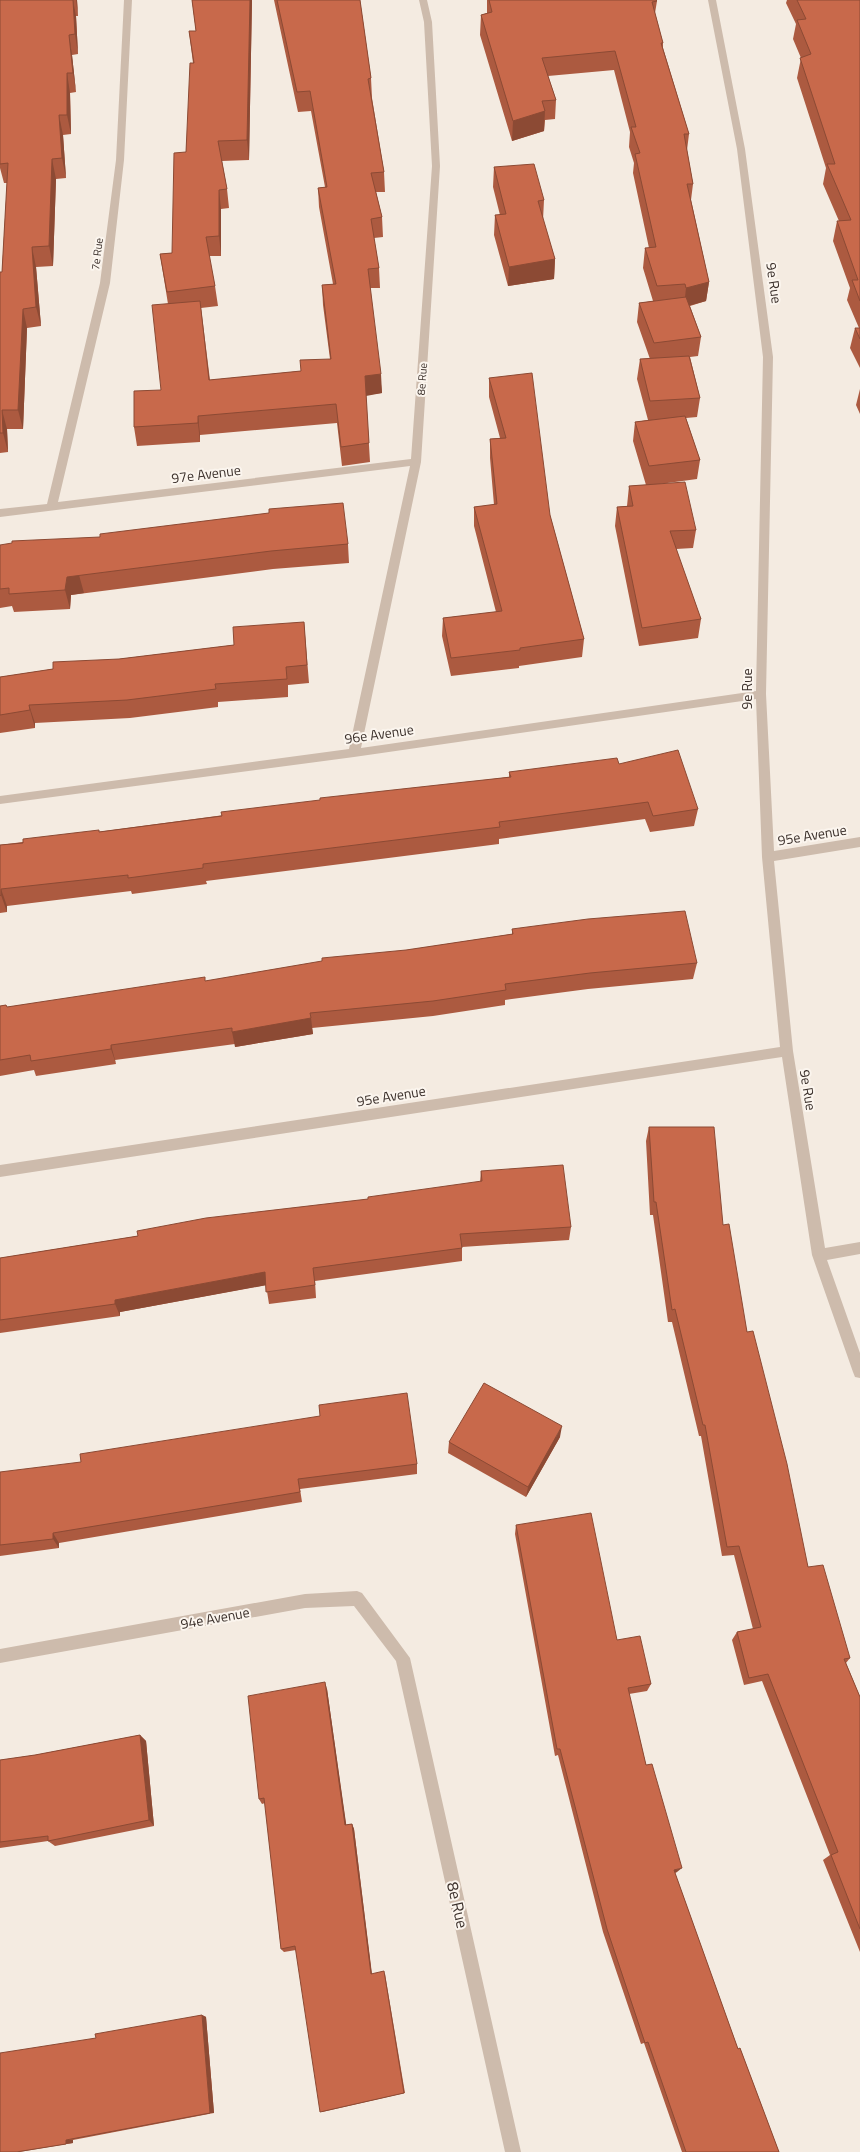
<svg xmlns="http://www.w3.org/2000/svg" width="860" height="2152" viewBox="0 0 860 2152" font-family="'Titillium Web',sans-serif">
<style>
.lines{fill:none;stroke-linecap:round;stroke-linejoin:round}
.minor{fill:#cdbbac;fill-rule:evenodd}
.wall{fill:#ac5a40}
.shaded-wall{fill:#8c4a34}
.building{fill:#c8694b;stroke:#8c4a34}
.labels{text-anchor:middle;stroke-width:4;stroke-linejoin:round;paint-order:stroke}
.far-street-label{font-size:11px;fill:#3b302b;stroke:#fbf5ee}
.street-label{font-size:14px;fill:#3b302b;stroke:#fbf5ee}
.near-street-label{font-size:16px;fill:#3b302b;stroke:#fbf5ee}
</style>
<rect width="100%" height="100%" fill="#f4ebe1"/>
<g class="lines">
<path class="minor" d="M 124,0 L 132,0 L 124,160 L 110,283 L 58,502 L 411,459 L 432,166 L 424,22 L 419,0 L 427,0 L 432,22 L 440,166 L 421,462 L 361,748 L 756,691 L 763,357 L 737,149 L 708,0 L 716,0 L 745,149 L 773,357 L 766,694 L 774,851 L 860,837 L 860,847 L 774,861 L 793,1051 L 825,1248 L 860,1242 L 860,1254 L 827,1260 L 860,1353 L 860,1378 L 855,1377 L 853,1372 L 812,1255 L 782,1057 L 0,1177 L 0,1165 L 780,1047 L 762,857 L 756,699 L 354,757 L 0,804 L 0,796 L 349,749 L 410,466 L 0,517 L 0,509 L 47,504 L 100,283 L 116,160 Z
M 357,1591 L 362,1593 L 410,1658 L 521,2152 L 505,2152 L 396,1661 L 354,1606 L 305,1608 L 0,1663 L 0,1649 L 305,1594 Z"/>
</g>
<path class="wall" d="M 0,0 L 77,0 L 78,16 L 76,16 L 78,54 L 72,55 L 76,92 L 70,93 L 71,134 L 63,135 L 66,178 L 56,179 L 53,266 L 36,267 L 41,326 L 27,328 L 23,429 L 7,429 L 8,452 L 0,453 L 0,272 L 2,272 L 7,183 L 4,183 L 0,168 Z
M 192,0 L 252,0 L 249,160 L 222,161 L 227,189 L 229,208 L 221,209 L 221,256 L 209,256 L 215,286 L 218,306 L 201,308 L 210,380 L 301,371 L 330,359 L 323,305 L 322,285 L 333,284 L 319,207 L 318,188 L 325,187 L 311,111 L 298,112 L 274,0 L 360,0 L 371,78 L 372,98 L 384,172 L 385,192 L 376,192 L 382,217 L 383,237 L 374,238 L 379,268 L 380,288 L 370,288 L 382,393 L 366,395 L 370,462 L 342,466 L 337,423 L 200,435 L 200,442 L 137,446 L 134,427 L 161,390 L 168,304 L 160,254 L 172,253 L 186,152 L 193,63 L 189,31 L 196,31 Z
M 487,0 L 656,0 L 657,1 L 655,13 L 663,43 L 663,48 L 689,134 L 687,150 L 693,184 L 691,200 L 709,282 L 706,301 L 690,306 L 701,337 L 698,356 L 690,357 L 700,398 L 697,417 L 686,418 L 700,460 L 697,479 L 660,484 L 696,530 L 693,548 L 676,549 L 701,619 L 698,638 L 639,646 L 615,526 L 617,507 L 627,506 L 629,486 L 646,485 L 633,441 L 635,422 L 648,420 L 637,379 L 640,359 L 650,359 L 637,322 L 639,303 L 653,301 L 643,268 L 645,248 L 649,248 L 633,173 L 634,163 L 629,147 L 630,132 L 614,70 L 548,76 L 556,100 L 555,119 L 545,120 L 544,131 L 512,141 L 480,35 L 481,15 L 487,13 Z
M 787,0 L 860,0 L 860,368 L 850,348 L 855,328 L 859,328 L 847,300 L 850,288 L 833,241 L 837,221 L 839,221 L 823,184 L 826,168 L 797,78 L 801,58 L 793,39 L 796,24 L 786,3 Z
M 494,167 L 544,200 L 543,220 L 555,259 L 554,279 L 508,286 L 494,235 L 495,215 L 500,215 L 493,187 Z
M 489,378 L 550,515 L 584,639 L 582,657 L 519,666 L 519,668 L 451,676 L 442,636 L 443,618 L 496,612 L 474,526 L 474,507 L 494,505 L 490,458 L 490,439 L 500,438 L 489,397 Z
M 860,389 L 860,414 L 856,405 Z
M 348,544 L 349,563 L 273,569 L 71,595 L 70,609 L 14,612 L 12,606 L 0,608 L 0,545 Z
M 304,622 L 309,683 L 288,685 L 288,697 L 218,702 L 218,707 L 130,718 L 35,723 L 35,728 L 0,733 L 0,677 L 119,659 L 234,645 Z
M 619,764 L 698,809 L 694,826 L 650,832 L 645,819 L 499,839 L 499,844 L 206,881 L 207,884 L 132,894 L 131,891 L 7,906 L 7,912 L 0,913 L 0,845 L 509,777 L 509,772 Z
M 512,929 L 697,963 L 693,979 L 588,989 L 505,1000 L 505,1005 L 433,1016 L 312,1028 L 313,1034 L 235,1047 L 235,1044 L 115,1060 L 116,1064 L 36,1076 L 34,1070 L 0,1076 L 0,1006 L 6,1005 L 7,1007 L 206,981 L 512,934 Z
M 649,1127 L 723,1225 L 747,1332 L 808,1567 L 850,1658 L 846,1663 L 860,1697 L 860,1952 L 823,1860 L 830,1855 L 762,1681 L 744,1685 L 732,1640 L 737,1632 L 753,1629 L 734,1555 L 722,1556 L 701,1436 L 699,1436 L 672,1322 L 668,1322 L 653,1215 L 650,1215 L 646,1141 Z
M 481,1171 L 571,1227 L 569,1240 L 462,1247 L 462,1261 L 315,1281 L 316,1298 L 269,1304 L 266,1285 L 120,1312 L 120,1316 L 0,1333 L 0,1258 L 368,1199 L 480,1182 Z
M 560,1437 L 526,1497 L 448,1453 L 449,1442 Z
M 417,1464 L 417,1474 L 300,1489 L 302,1502 L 59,1543 L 59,1548 L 0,1556 L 0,1472 Z
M 516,1525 L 617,1640 L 651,1684 L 647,1691 L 629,1694 L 646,1765 L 677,1872 L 675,1873 L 738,2049 L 740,2048 L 779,2152 L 682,2152 L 644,2043 L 641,2044 L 603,1932 L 558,1755 L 555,1756 L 515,1534 Z
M 327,1689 L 346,1825 L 352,1824 L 354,1829 L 372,1974 L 385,1974 L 405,2093 L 322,2112 L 296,1950 L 284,1952 L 281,1949 L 265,1803 L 262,1804 L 259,1799 Z
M 140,1735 L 146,1741 L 154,1826 L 55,1846 L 48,1841 L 0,1848 L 0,1760 L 35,1755 Z
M 202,2015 L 206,2017 L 214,2113 L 73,2140 L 73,2143 L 19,2152 L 96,2038 Z"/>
<path class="shaded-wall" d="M 73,0 L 76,16 L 78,54 L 75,34 Z
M 76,0 L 77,0 L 78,16 Z
M 250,0 L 252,0 L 249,160 L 247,140 Z
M 69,35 L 72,55 L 76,92 L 73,73 Z
M 67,73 L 70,93 L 71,134 L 67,115 Z
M 545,111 L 544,131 L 512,141 L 513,121 Z
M 59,115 L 63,135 L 66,178 L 62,158 Z
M 52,159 L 56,179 L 53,266 L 49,246 Z
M 219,190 L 221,209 L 221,256 L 219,236 Z
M 32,247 L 36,267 L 41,326 L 36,307 Z
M 555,259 L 554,279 L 508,286 L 509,267 Z
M 709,282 L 706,301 L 684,307 L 686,288 Z
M 23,309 L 27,328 L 23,429 L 18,410 Z
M 381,374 L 382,393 L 366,396 L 365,376 Z
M 2,410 L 7,429 L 8,452 L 3,433 Z
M 198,416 L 200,435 L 200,442 L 198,423 Z
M 79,575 L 84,593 L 71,595 L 70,609 L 65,590 L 67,577 Z
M 29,705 L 35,723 L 35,728 L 30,710 Z
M 1,889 L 7,906 L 7,912 L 1,895 Z
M 311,1018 L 313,1034 L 235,1047 L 232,1032 Z
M 111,1045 L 115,1060 L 116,1064 L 111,1049 Z
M 265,1272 L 267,1285 L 120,1312 L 120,1316 L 115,1304 L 115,1300 Z
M 562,1426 L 560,1437 L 526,1497 L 528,1487 Z
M 53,1533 L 59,1543 L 59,1548 L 53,1539 Z
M 325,1682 L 327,1689 L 347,1830 L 345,1825 Z
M 140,1735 L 146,1741 L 154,1826 L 149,1820 Z
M 352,1824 L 354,1829 L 372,1976 L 371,1974 Z
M 682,1868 L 677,1872 L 670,1874 L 674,1870 Z
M 202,2015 L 206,2017 L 214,2113 L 210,2113 Z
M 66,2140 L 73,2140 L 73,2143 L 66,2144 Z"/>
<path class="building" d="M 0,0 L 73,0 L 75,34 L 69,35 L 73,73 L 67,73 L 67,115 L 59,115 L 62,158 L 52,159 L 49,246 L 32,247 L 36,307 L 23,309 L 18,410 L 2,410 L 3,433 L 0,433 L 0,272 L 2,272 L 8,163 L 0,164 Z
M 192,0 L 250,0 L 247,140 L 218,141 L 227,189 L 219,190 L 219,236 L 206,237 L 215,286 L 167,292 L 160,254 L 172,253 L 174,153 L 186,152 L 190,63 L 194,63 L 189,31 L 196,31 Z
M 277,0 L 360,0 L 371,78 L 368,79 L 384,172 L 371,173 L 382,217 L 371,219 L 379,268 L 368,269 L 381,374 L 365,376 L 369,443 L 341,447 L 336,404 L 198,416 L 198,423 L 134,427 L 134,391 L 161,390 L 152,305 L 200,301 L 209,380 L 301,371 L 300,360 L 331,359 L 322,285 L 336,284 L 318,188 L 327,187 L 310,91 L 297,92 Z
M 489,0 L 656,0 L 657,1 L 652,2 L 663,43 L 661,43 L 689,134 L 684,134 L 693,184 L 687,184 L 709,282 L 686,288 L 685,284 L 657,286 L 645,248 L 656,247 L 635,154 L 640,153 L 631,127 L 636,127 L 615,51 L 542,58 L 556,100 L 542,101 L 545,111 L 513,121 L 481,15 L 492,12 Z
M 797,0 L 860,0 L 860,301 L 852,280 L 858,280 L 837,221 L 851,220 L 827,164 L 835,164 L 800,58 L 811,54 L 797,20 L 806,19 Z
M 534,164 L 544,200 L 538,201 L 555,259 L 509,267 L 495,215 L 506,214 L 494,167 Z
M 686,297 L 701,337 L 654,343 L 639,303 Z
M 855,328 L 860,328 L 860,339 Z
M 689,356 L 700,398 L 650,401 L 640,359 Z
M 532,373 L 550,515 L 584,639 L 520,648 L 520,650 L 451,658 L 443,618 L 502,611 L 474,507 L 497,504 L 490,439 L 506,438 L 489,378 Z
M 685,416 L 700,460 L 649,466 L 635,422 Z
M 685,482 L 696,530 L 670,531 L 701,619 L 642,628 L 617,507 L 633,506 L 629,486 Z
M 343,503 L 348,544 L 271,551 L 67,577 L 65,590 L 9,594 L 9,588 L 0,589 L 0,545 L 12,543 L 12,541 L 100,537 L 100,534 L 269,513 L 269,509 Z
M 304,622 L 307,665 L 286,667 L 287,679 L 215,684 L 216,689 L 127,700 L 29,705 L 30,710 L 0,715 L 0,677 L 53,669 L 53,662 L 119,659 L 234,645 L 233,627 Z
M 678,750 L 698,809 L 653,816 L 648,802 L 499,822 L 500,827 L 203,864 L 203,868 L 128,878 L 128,875 L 1,889 L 1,895 L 0,896 L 0,845 L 23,843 L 23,839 L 99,830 L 99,832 L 222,816 L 221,812 L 320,800 L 320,798 L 511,777 L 509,772 L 617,758 L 619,764 Z
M 685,911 L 697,963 L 590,973 L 505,984 L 506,990 L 433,1001 L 310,1013 L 311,1018 L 232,1032 L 232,1028 L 111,1045 L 111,1049 L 31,1061 L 30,1055 L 0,1060 L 0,1006 L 6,1005 L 7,1007 L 205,977 L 205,981 L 322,961 L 322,958 L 406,950 L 513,934 L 512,929 L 588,919 Z
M 649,1127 L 714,1127 L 723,1225 L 729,1224 L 747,1332 L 753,1331 L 787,1464 L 808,1567 L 823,1565 L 850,1658 L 844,1659 L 860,1697 L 860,1929 L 831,1855 L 838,1852 L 768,1674 L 749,1678 L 737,1632 L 761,1627 L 739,1546 L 727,1547 L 705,1425 L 703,1425 L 675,1309 L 672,1310 L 656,1202 L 654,1202 Z
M 563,1165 L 571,1227 L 460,1234 L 462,1248 L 313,1268 L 315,1285 L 266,1292 L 265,1272 L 115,1300 L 115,1304 L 0,1320 L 0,1258 L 138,1236 L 137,1231 L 206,1218 L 368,1199 L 368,1197 L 482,1181 L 481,1171 Z
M 484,1383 L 562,1426 L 528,1487 L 449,1442 Z
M 407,1393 L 417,1464 L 298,1479 L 300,1492 L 53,1533 L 53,1539 L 0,1545 L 0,1472 L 81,1462 L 80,1454 L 320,1416 L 319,1405 Z
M 591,1513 L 617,1640 L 640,1636 L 651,1684 L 628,1688 L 646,1765 L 652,1764 L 682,1868 L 674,1870 L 738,2049 L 740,2048 L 779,2152 L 686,2152 L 648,2042 L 645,2043 L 607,1929 L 560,1749 L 557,1749 L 516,1525 Z
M 325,1682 L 345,1825 L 352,1824 L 371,1974 L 384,1971 L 404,2093 L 320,2112 L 295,1946 L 281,1949 L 264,1798 L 259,1799 L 248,1696 Z
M 140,1735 L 149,1820 L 48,1841 L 48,1836 L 0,1842 L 0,1760 L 35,1755 Z
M 202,2015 L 210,2113 L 66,2140 L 66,2144 L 16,2152 L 0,2152 L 0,2053 L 96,2038 L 95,2034 Z"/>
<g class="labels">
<g class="far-street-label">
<text transform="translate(97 254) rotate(-83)" y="4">7e Rue</text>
<text transform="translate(422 379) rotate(-86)" y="4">8e Rue</text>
</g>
<g class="street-label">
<text transform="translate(774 283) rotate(82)" y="5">9e Rue</text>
<text transform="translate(206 474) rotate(-7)" y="5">97e Avenue</text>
<text transform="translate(747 689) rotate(-90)" y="5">9e Rue</text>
<text transform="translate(379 734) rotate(-8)" y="5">96e Avenue</text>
<text transform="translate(812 835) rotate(-9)" y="5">95e Avenue</text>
<text transform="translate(808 1090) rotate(81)" y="5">9e Rue</text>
<text transform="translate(391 1096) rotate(-9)" y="5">95e Avenue</text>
<text transform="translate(215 1618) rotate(-10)" y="5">94e Avenue</text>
</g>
<g class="near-street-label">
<text transform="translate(458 1905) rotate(77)" y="6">8e Rue</text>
</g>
</g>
</svg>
